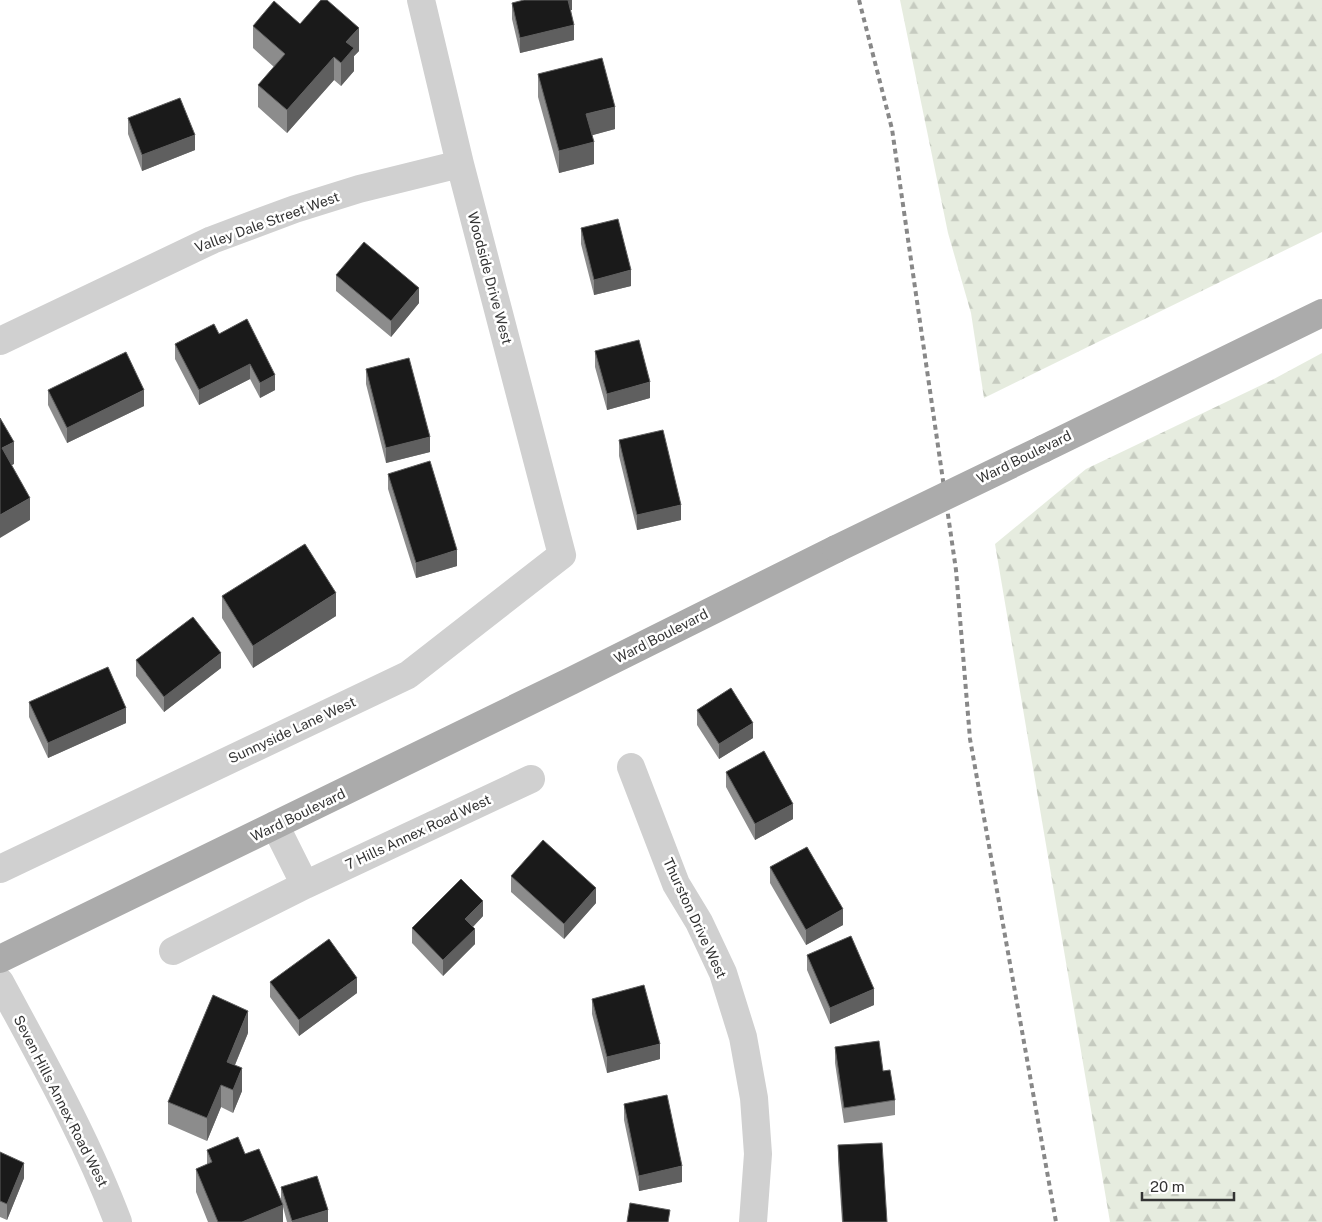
<svg xmlns="http://www.w3.org/2000/svg" width="1322" height="1222" viewBox="0 0 1322 1222" font-family="'Public Sans',sans-serif">
<style>
.forest{fill:url(#forest-firs)}
.lines{fill:none;stroke-linecap:round;stroke-linejoin:round}
.minor{stroke:#d0d0d0;stroke-width:28}
.major{stroke:#ababab;stroke-width:28}
.rail{stroke:#888;stroke-width:4;stroke-dasharray:5 4;stroke-linecap:butt}
.major-bridge{stroke:#ababab;stroke-width:28}
.wall{fill:#8c8c8c}
.shaded-wall{fill:#5f5f5f}
.building{fill:#1a1a1a;stroke:#5f5f5f}
.labels{text-anchor:middle;stroke-width:5;stroke-linejoin:round;paint-order:stroke}
.street-label{font-size:14px;fill:#333;stroke:#fff}
</style>
<defs>
<pattern id="forest-firs" width="22" height="20" patternUnits="userSpaceOnUse" patternTransform="scale(1.25)"><rect width="22" height="20" fill="#e6ecdf"/><path d="M5 1l3.5 6h-7zM16 11l3.5 6h-7z" fill="#c6cbc0"/></pattern>
</defs>
<rect width="100%" height="100%" fill="#fff"/>
<path class="forest" d="M 900,0 L 1322,0 L 1322,232 L 984,398 L 971,313 L 948,233 Z
M 1322,353 L 1322,1222 L 1110,1222 L 995,544 L 1086,469 L 1272,380 Z"/>
<g class="lines">
<path class="minor" d="M 0,341 L 212,240 L 295,209 L 359,189 L 460,164
M 631,767 L 676,884 L 699,922 L 723,973 L 743,1037 L 754,1098 L 758,1154 L 753,1222
M 275,825 L 305,885
M 0,869 L 408,675 L 562,555 L 460,164 L 421,0
M 173,951 L 305,885 L 531,779
M 0,982 C 42,1060 87,1139 118,1222"/>
<path class="major" d="M 1043,449 L 1322,313
M 0,959 L 571,681 L 836,549"/>
<path class="rail" d="M 859,0 L 892,129 L 956,570 L 970,739 L 1056,1222"/>
<path class="major-bridge" d="M 836,549 L 1043,449"/>
</g>
<path class="wall" d="M 572,0 L 572,10 L 571,10 L 574,40 L 520,53 L 512,19 L 512,3 Z
M 300,24 L 359,51 L 354,56 L 354,71 L 341,86 L 334,80 L 287,133 L 258,107 L 258,85 L 274,67 L 253,48 L 253,26 Z
M 538,74 L 615,129 L 592,135 L 594,164 L 559,173 L 538,97 Z
M 128,118 L 195,150 L 142,171 L 128,134 Z
M 581,228 L 631,286 L 594,295 L 581,244 Z
M 336,275 L 419,303 L 391,337 L 336,291 Z
M 247,319 L 275,390 L 260,398 L 250,379 L 199,405 L 175,359 L 175,344 L 219,334 Z
M 595,351 L 650,398 L 607,410 L 595,367 Z
M 366,369 L 430,452 L 386,463 L 366,384 Z
M 48,390 L 144,406 L 67,443 L 48,405 Z
M 619,440 L 681,520 L 637,530 L 619,456 Z
M 388,474 L 457,566 L 416,578 L 388,489 Z
M 222,596 L 336,616 L 253,668 L 222,618 Z
M 136,660 L 221,668 L 164,712 L 136,676 Z
M 29,702 L 126,723 L 48,758 L 29,717 Z
M 697,710 L 753,738 L 719,759 L 697,725 Z
M 726,772 L 793,819 L 755,840 L 726,787 Z
M 770,867 L 843,925 L 806,945 L 770,883 Z
M 511,876 L 596,903 L 564,939 L 511,892 Z
M 483,916 L 473,927 L 475,944 L 443,976 L 412,943 L 412,928 Z
M 807,955 L 874,1005 L 830,1024 L 807,970 Z
M 270,982 L 357,993 L 299,1036 L 270,997 Z
M 592,999 L 660,1059 L 607,1073 L 592,1014 Z
M 248,1033 L 235,1065 L 242,1091 L 233,1113 L 221,1107 L 207,1141 L 168,1124 L 168,1102 Z
M 835,1047 L 883,1071 L 895,1100 L 895,1115 L 844,1123 L 835,1063 Z
M 624,1104 L 682,1182 L 639,1191 L 624,1120 Z
M 838,1145 L 887,1222 L 842,1222 L 838,1161 Z
M 207,1150 L 245,1154 L 281,1201 L 281,1187 L 328,1222 L 287,1222 L 283,1207 L 283,1222 L 208,1222 L 196,1192 L 196,1169 L 207,1165 Z
M 0,1152 L 24,1178 L 7,1220 L 0,1217 Z"/>
<path class="shaded-wall" d="M 567,0 L 572,0 L 572,10 L 567,11 Z
M 574,25 L 574,40 L 520,53 L 520,38 Z
M 359,28 L 359,51 L 354,56 L 354,71 L 341,86 L 341,63 L 346,42 Z
M 334,57 L 334,80 L 287,133 L 287,110 Z
M 615,107 L 615,129 L 586,137 L 586,114 Z
M 195,135 L 195,150 L 142,171 L 142,155 Z
M 594,142 L 594,164 L 559,173 L 559,151 Z
M 631,270 L 631,286 L 594,295 L 594,280 Z
M 419,288 L 419,303 L 391,337 L 391,321 Z
M 250,364 L 250,379 L 199,405 L 199,390 Z
M 275,375 L 275,390 L 260,398 L 260,383 Z
M 650,382 L 650,398 L 607,410 L 607,394 Z
M 144,390 L 144,406 L 67,443 L 67,428 Z
M 430,437 L 430,452 L 386,463 L 386,448 Z
M 14,442 L 14,464 L 2,471 L 2,448 Z
M 30,498 L 30,520 L 0,538 L 0,515 Z
M 681,505 L 681,520 L 637,530 L 637,515 Z
M 457,550 L 457,566 L 416,578 L 416,563 Z
M 336,593 L 336,616 L 253,668 L 253,646 Z
M 221,653 L 221,668 L 164,712 L 164,697 Z
M 126,708 L 126,723 L 48,758 L 48,743 Z
M 753,723 L 753,738 L 719,759 L 719,744 Z
M 793,804 L 793,819 L 755,840 L 755,824 Z
M 596,888 L 596,903 L 564,939 L 564,924 Z
M 483,901 L 483,916 L 465,935 L 465,919 Z
M 843,909 L 843,925 L 806,945 L 806,930 Z
M 475,929 L 475,944 L 443,976 L 443,960 Z
M 357,978 L 357,993 L 299,1036 L 299,1020 Z
M 874,989 L 874,1005 L 830,1024 L 830,1008 Z
M 248,1011 L 248,1033 L 227,1084 L 227,1062 Z
M 660,1044 L 660,1059 L 607,1073 L 607,1057 Z
M 242,1068 L 242,1091 L 233,1113 L 233,1090 Z
M 221,1085 L 221,1107 L 207,1141 L 207,1118 Z
M 24,1163 L 24,1178 L 7,1220 L 7,1204 Z
M 682,1166 L 682,1182 L 639,1191 L 639,1176 Z
M 283,1205 L 283,1222 L 242,1222 Z
M 328,1210 L 328,1222 L 292,1222 L 292,1221 Z"/>
<path class="building" d="M 321,0 L 327,0 L 359,28 L 346,42 L 354,48 L 341,63 L 334,57 L 287,110 L 258,85 L 285,54 L 253,26 L 274,1 L 300,24 Z
M 524,0 L 568,0 L 574,25 L 520,38 L 512,3 Z
M 602,58 L 615,107 L 586,114 L 594,142 L 559,151 L 538,74 Z
M 180,98 L 195,135 L 142,155 L 128,118 Z
M 618,219 L 631,270 L 594,280 L 581,228 Z
M 364,242 L 419,288 L 391,321 L 336,275 Z
M 247,319 L 275,375 L 260,383 L 250,364 L 199,390 L 175,344 L 214,324 L 219,334 Z
M 639,340 L 650,382 L 607,394 L 595,351 Z
M 126,352 L 144,390 L 67,428 L 48,390 Z
M 409,358 L 430,437 L 386,448 L 366,369 Z
M 0,418 L 14,442 L 2,448 L 30,498 L 0,515 Z
M 663,430 L 681,505 L 637,515 L 619,440 Z
M 430,461 L 457,550 L 416,563 L 388,474 Z
M 305,544 L 336,593 L 253,646 L 222,596 Z
M 193,617 L 221,653 L 164,697 L 136,660 Z
M 108,667 L 126,708 L 48,743 L 29,702 Z
M 731,688 L 753,723 L 719,744 L 697,710 Z
M 764,751 L 793,804 L 755,824 L 726,772 Z
M 543,840 L 596,888 L 564,924 L 511,876 Z
M 807,847 L 843,909 L 806,930 L 770,867 Z
M 461,879 L 483,901 L 465,919 L 475,929 L 443,960 L 412,928 Z
M 851,936 L 874,989 L 830,1008 L 807,955 Z
M 329,939 L 357,978 L 299,1020 L 270,982 Z
M 644,985 L 660,1044 L 607,1057 L 592,999 Z
M 213,995 L 248,1011 L 227,1062 L 242,1068 L 233,1090 L 221,1085 L 207,1118 L 168,1102 Z
M 879,1041 L 883,1071 L 890,1070 L 895,1100 L 844,1108 L 835,1047 Z
M 667,1095 L 682,1166 L 639,1176 L 624,1104 Z
M 238,1137 L 245,1154 L 259,1149 L 283,1205 L 242,1222 L 218,1222 L 196,1169 L 212,1162 L 207,1150 Z
M 882,1143 L 887,1222 L 843,1222 L 838,1145 Z
M 0,1152 L 24,1163 L 7,1204 L 0,1201 Z
M 317,1176 L 328,1210 L 292,1221 L 281,1187 Z
M 630,1203 L 670,1210 L 668,1222 L 627,1222 Z"/>
<g class="labels">
<g class="street-label">
<text transform="translate(267 222) rotate(-20)" y="5">Valley Dale Street West</text>
<text transform="translate(490 278) rotate(75)" y="5">Woodside Drive West</text>
<text transform="translate(1024 457) rotate(-26)" y="5">Ward Boulevard</text>
<text transform="translate(661 636) rotate(-27)" y="5">Ward Boulevard</text>
<text transform="translate(292 730) rotate(-25)" y="5">Sunnyside Lane West</text>
<text transform="translate(298 815) rotate(-26)" y="5">Ward Boulevard</text>
<text transform="translate(418 832) rotate(-25)" y="5">7 Hills Annex Road West</text>
<text transform="translate(695 918) rotate(65)" y="5">Thurston Drive West</text>
<text transform="translate(61 1101) rotate(63)" y="5">Seven Hills Annex Road West</text>
</g>
</g>
<path d="M1142 1192v8h92v-8" fill="none" stroke="#333333" stroke-width="2.5"/>
<text x="1150" y="1192" font-size="15" fill="#333333" stroke="#ffffff" stroke-width="4" paint-order="stroke">20 m</text>
</svg>
